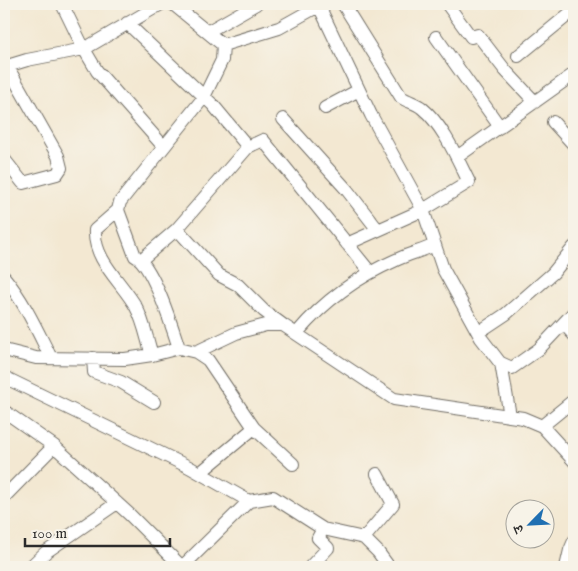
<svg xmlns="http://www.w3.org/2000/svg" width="578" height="571" viewBox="0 0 578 571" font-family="'IM FELL English','Noto Serif Devanagari',serif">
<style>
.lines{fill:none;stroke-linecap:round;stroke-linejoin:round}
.minor-casing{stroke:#716d65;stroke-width:14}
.minor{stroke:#fff;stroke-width:12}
</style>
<rect width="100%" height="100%" fill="#f7f3e8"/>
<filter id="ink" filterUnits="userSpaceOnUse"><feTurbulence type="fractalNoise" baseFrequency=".02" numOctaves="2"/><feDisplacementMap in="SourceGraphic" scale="10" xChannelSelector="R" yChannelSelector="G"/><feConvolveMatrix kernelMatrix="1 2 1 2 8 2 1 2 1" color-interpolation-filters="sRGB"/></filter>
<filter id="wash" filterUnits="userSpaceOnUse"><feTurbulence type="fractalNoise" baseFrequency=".0096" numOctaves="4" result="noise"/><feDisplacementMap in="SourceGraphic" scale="20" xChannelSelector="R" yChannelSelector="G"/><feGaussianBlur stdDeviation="1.12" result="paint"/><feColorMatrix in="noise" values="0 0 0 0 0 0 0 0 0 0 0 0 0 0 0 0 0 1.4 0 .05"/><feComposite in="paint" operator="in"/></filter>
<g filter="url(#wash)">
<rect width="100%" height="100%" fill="#f3e8d2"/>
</g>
<g filter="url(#ink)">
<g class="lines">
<defs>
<path id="minor" d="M 62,4 L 84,49 L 97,71 L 164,147
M 173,4 L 223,45 L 222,60 L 204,97 L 120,202 L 118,210 L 135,256 C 153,265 172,327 179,348
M 343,4 L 401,97 C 408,102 416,103 422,108 C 443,125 457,158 469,182 L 423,210 L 347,244
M 447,4 L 471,37 L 478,35 L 505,70 L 535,102
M 319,6 L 371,115 L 423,210 L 443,269 L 481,338 L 501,364
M 127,23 L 213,105 L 248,147
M 207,32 L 256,4
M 436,37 L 500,127
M 223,45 L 279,28 L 322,4
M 518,56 L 574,10
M 4,67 L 27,60 L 84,49 L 161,4
M 325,108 L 359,90
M 283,119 L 347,190 L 378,230
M 553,122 L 574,145
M 457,157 L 574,74
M 4,159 L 23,183 L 57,174 L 61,168 L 58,156 L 7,66
M 118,210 L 95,230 C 93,260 122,282 136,307 C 144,321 147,340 152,355
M 177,229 L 219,275 L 238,285 L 264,311 L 283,325
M 142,259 L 177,229 L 248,147 L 263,140 L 370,272
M 4,277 C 24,301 37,330 51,358
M 564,324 L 574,335
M 479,332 L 506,314 L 553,273 L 574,247
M 297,333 C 324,301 357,277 396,260 C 408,254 422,251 435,245
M 4,350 L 36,358 L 125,359 L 152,355 L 179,348 L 196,352 L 236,333 L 266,325 L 283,325 L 394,399 L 523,418 L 542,426 L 574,461
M 196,352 L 208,360 L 254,428 L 293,464
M 93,358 L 94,372 L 121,382 L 154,402
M 4,377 L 189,467 L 249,501 L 273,497 L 323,529 L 364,538 L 378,552 L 389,567
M 4,411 L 54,446 L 129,514 L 182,567
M 510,416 L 501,363 L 512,368 L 539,349 L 574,312
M 542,426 L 574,400
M 200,473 L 254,428
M 4,497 L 54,446
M 364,538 L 393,504 L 377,474
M 30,567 L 46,552 L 117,503
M 182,567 L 249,501
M 310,567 L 328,548 L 318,538 L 323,529
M 566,567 L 570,550 L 574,541"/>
</defs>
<use href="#minor" class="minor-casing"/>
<use href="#minor" class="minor"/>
</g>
</g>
<rect width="578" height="571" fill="none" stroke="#f7f3e8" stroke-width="20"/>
<g transform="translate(530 524) rotate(246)"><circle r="24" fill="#f7f3e8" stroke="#a5a39c"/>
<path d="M0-4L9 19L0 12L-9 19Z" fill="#1f6fb2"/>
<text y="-8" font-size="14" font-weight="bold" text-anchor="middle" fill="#2b2b2b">उ</text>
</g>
<path d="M25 538v8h145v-8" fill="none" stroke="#2b2b2b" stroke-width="2.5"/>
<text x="32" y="538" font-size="15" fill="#2b2b2b" stroke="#f7f3e8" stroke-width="4" paint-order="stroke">100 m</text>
</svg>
